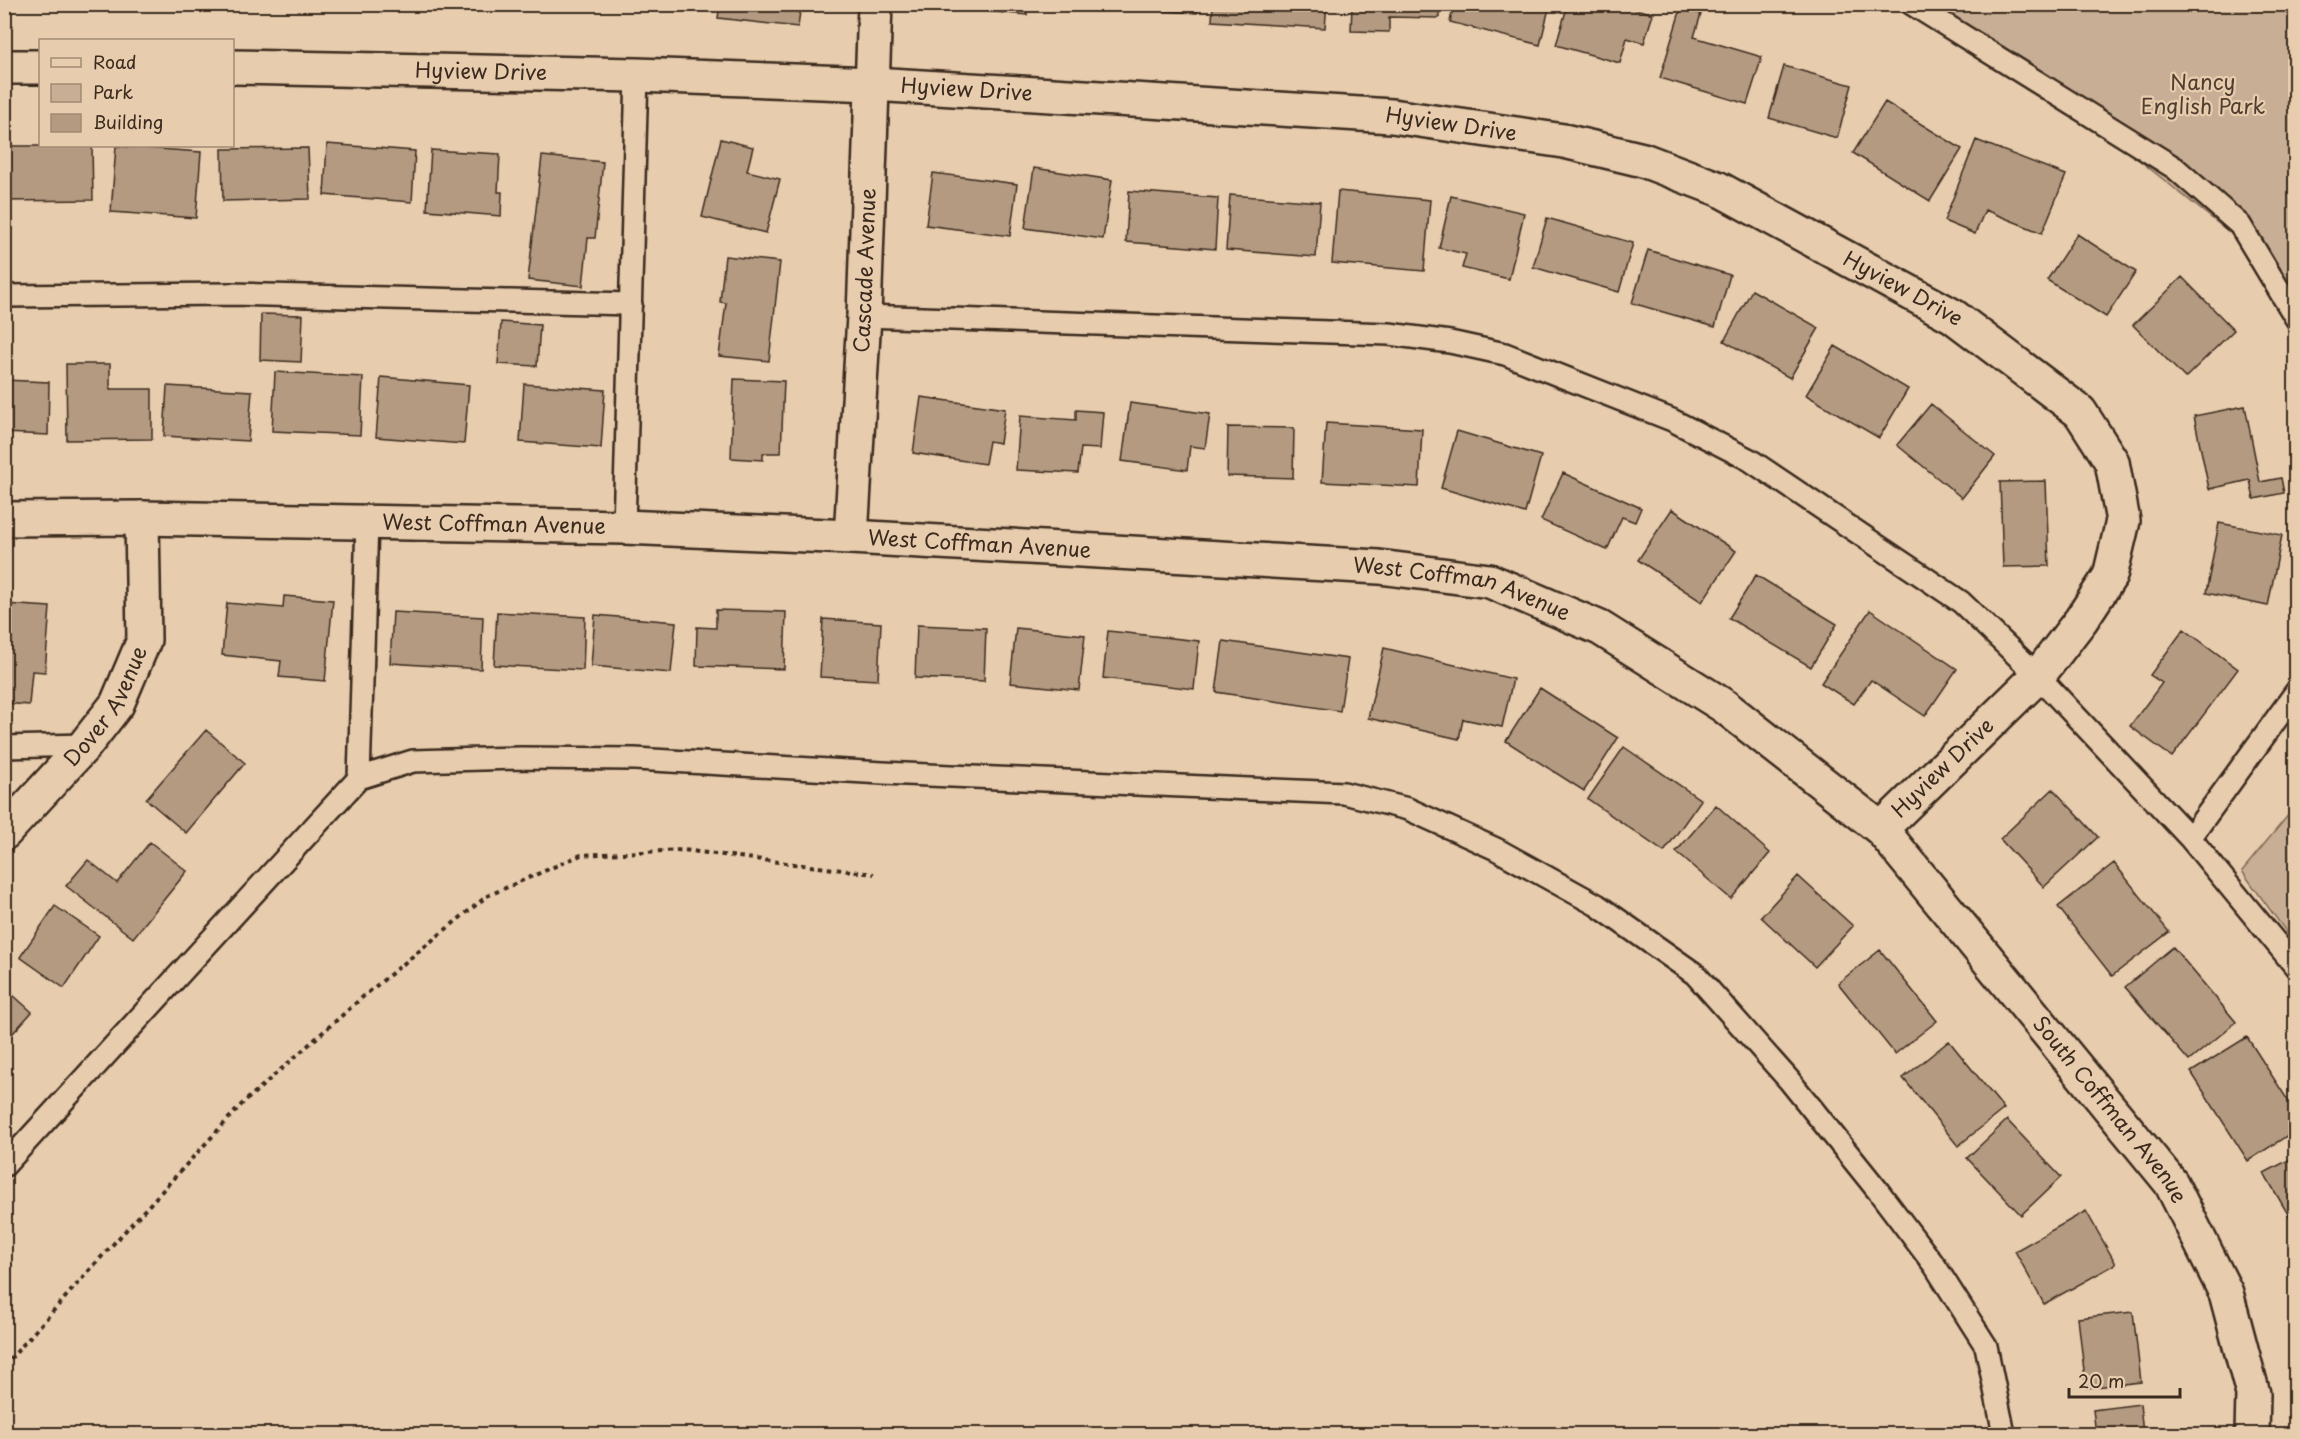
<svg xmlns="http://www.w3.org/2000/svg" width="2300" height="1439" viewBox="0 0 2300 1439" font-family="'Playpen Sans',sans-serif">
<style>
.green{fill:#c8ae94;stroke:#826c59;stroke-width:1.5}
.building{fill:#b39a81;stroke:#3b2a1e;stroke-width:1.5}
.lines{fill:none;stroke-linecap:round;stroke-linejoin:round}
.lane-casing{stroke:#3b2a1e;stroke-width:26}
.street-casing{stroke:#3b2a1e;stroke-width:38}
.path{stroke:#3b2a1e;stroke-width:4;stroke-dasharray:4.5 4.5;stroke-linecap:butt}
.lane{stroke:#e7ccae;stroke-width:21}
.street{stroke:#e7ccae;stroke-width:33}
.labels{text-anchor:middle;stroke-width:4.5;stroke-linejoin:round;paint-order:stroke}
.street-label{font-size:21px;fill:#3b2a1e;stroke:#e7ccae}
.park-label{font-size:21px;fill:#503e30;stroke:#e7ccae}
</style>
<rect width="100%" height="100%" fill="#e7ccae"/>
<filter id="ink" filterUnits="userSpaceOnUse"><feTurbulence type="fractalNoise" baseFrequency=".0167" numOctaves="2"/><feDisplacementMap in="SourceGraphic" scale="12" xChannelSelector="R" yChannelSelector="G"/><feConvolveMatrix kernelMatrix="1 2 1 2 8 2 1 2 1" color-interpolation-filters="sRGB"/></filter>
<g filter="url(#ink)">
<path class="green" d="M 1928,5 L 2295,5 L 2295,285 L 2134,156 Z
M 2295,807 L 2295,944 L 2242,871 Z"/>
<path class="building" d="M 720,4 L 801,4 L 798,27 L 718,18 Z
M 964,4 L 1027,4 L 1027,15 L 963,9 Z
M 1088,4 L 1198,4 L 1197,13 L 1088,6 Z
M 1213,4 L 1327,4 L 1325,28 L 1212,21 Z
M 1352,4 L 1439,4 L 1439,18 L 1389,17 L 1389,32 L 1351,31 Z
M 1454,4 L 1550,4 L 1540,45 L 1450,22 Z
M 1568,4 L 1619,4 L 1653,14 L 1644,43 L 1627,38 L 1620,63 L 1556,45 Z
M 1681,8 L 1701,14 L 1694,37 L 1762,57 L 1747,104 L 1660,78 Z
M 1784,66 L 1852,85 L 1837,138 L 1769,118 Z
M 1885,102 L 1962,149 L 1930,201 L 1853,153 Z
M 721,139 L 753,147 L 747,171 L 780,179 L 766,233 L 702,217 Z
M 1976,140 L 2066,175 L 2042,233 L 1985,210 L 1975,234 L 1944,221 Z
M 327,144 L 415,151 L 412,202 L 324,195 Z
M 4,146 L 92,146 L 93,200 L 5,201 Z
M 116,146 L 201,152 L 196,218 L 111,212 Z
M 308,148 L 310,199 L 223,201 L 222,149 Z
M 431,150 L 500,154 L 498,192 L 502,192 L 501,216 L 427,210 Z
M 542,156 L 603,162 L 595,238 L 588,238 L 583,286 L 528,280 Z
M 1034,168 L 1112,180 L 1103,239 L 1025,228 Z
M 933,173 L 1017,184 L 1010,236 L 926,225 Z
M 1129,191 L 1218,198 L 1215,249 L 1126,242 Z
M 1338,191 L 1430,200 L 1424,271 L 1332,263 Z
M 1230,195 L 1320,202 L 1316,257 L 1226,250 Z
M 1451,196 L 1524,213 L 1509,279 L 1462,268 L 1466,254 L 1439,248 Z
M 1547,218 L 1633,243 L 1619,292 L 1533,267 Z
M 2077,234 L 2136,272 L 2106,317 L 2047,280 Z
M 1648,250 L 1730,275 L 1715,327 L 1632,303 Z
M 725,256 L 780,262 L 769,361 L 719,356 L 726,303 L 720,302 Z
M 2182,277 L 2234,330 L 2185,378 L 2133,325 Z
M 1752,290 L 1819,328 L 1790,378 L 1724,341 Z
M 261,314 L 303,315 L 301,362 L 260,360 Z
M 501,322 L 540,325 L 537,366 L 498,364 Z
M 1835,346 L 1908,389 L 1879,438 L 1806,395 Z
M 66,364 L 110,364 L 110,389 L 152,389 L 152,439 L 67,440 Z
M 275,372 L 363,377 L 360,435 L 272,431 Z
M 381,377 L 469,385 L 464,444 L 376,437 Z
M 734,379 L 784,381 L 781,453 L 763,453 L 763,460 L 731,458 Z
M 4,380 L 49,382 L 48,435 L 4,433 Z
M 524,384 L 605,390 L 601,448 L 520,442 Z
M 167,386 L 252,391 L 248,441 L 164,436 Z
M 921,397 L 1005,409 L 1000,443 L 989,441 L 985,464 L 913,453 Z
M 1130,403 L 1210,414 L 1205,448 L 1190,446 L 1187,470 L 1122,461 Z
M 1931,404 L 1995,456 L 1962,498 L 1897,445 Z
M 2245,406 L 2260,482 L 2281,478 L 2284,493 L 2254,499 L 2250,480 L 2209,489 L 2194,416 Z
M 1076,410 L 1103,412 L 1100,449 L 1081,448 L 1078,473 L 1016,470 L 1020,416 L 1076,420 Z
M 1326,423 L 1422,429 L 1419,487 L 1322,482 Z
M 1228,427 L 1294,428 L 1293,478 L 1227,476 Z
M 1457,431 L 1541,456 L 1525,513 L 1441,488 Z
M 1563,473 L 1641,508 L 1635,522 L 1622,517 L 1607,550 L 1541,520 Z
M 2046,481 L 2049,566 L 2003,567 L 2000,482 Z
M 1672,509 L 1736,551 L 1702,602 L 1638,560 Z
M 2219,523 L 2282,535 L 2268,606 L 2206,593 Z
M 1756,575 L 1837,624 L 1811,667 L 1729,618 Z
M 284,596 L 333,600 L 325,681 L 279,677 L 281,661 L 222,655 L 227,603 L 283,608 Z
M 4,604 L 50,607 L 45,672 L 32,671 L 29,705 L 4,703 Z
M 716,610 L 786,612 L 784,669 L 696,666 L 697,627 L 716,628 Z
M 1870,610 L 1957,669 L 1925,716 L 1871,680 L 1854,704 L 1821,683 Z
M 393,612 L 483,617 L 481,669 L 390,663 Z
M 497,612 L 585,617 L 583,670 L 494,665 Z
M 595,615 L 676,622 L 671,673 L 591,666 Z
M 823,619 L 881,623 L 878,680 L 820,677 Z
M 917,625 L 986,628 L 984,681 L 915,678 Z
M 1016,628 L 1085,635 L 1079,690 L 1010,683 Z
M 2184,629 L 2238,669 L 2172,757 L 2130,726 L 2162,683 L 2150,675 Z
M 1108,631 L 1199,641 L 1194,689 L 1103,678 Z
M 1223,641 L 1348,659 L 1340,711 L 1216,692 Z
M 1384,648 L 1513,679 L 1502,727 L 1463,719 L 1459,739 L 1368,718 Z
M 1540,688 L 1618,738 L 1584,791 L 1506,741 Z
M 206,730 L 245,763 L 186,833 L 146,799 Z
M 1624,747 L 1701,800 L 1664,852 L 1588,799 Z
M 2053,789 L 2098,837 L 2044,887 L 2000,839 Z
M 1716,805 L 1770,853 L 1731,899 L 1676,852 Z
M 150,842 L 187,871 L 133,938 L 66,886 L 88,860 L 117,883 Z
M 2114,863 L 2169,932 L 2112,976 L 2058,907 Z
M 1798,876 L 1853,926 L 1815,967 L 1761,917 Z
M 55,906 L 99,936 L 64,988 L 20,957 Z
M 2173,947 L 2236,1022 L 2189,1061 L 2125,987 Z
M 1880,950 L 1937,1021 L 1895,1054 L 1838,983 Z
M 4,987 L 32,1012 L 4,1043 Z
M 2247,1037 L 2296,1113 L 2296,1130 L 2248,1161 L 2191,1072 Z
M 1949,1041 L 2004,1109 L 1958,1146 L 1903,1078 Z
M 2007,1120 L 2061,1177 L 2021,1215 L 1967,1158 Z
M 2296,1156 L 2296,1228 L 2264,1173 Z
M 2086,1211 L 2116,1264 L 2044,1304 L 2015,1251 Z
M 2133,1312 L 2141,1382 L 2086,1388 L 2078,1318 Z
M 2140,1404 L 2143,1434 L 2096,1434 L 2093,1410 Z"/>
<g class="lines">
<defs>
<path id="lane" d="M 1912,4 L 2175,168 L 2240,225 L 2296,318
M 4,296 L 231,294 L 631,304
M 864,316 L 1389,334 L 1450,342 L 1505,354 L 1672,420 L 1750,460 L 1961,602 L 2038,676 L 2190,838 L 2296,967
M 624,527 L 637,75
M 4,747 L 85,745
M 359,778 L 367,522
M 2190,838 L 2296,692
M 4,1166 L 359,778 L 413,761 L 521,758 L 635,759 L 883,773 L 1344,793 L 1408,809 L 1496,849 L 1597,905 L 1695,974 L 1789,1080 L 1879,1192 L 1935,1266 L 1986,1346 L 2004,1434"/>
<g id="street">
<path d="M 4,67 L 40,67"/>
<path id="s1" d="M 232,67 L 637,75 L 873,84 L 1392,116 L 1564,141 L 1643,160 L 1719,189 L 1953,316 L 2080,412 L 2112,462 L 2123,521 L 2110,576 L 2081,620 L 2038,676 L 1881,829"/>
<path id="s2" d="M 4,519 L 142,518 L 624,527 L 851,537 L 1379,567 L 1490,581 L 1600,628 L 1724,706 L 1881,829 L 2171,1183 L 2226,1293 L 2253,1394 L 2252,1434"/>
<path id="s3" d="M 851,537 L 864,316 L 875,4"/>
<path id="s4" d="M 4,833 L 85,745 L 117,704 L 144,640 L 142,518"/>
</g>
</defs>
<use href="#lane" class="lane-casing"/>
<use href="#street" class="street-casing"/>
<path class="path" d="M 4,1366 L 104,1254 L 243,1103 L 365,995 L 487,896 L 581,855 L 683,850 L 874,874"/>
<use href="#lane" class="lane"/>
<use href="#street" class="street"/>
</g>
</g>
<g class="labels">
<g class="street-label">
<text dy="7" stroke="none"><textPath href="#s1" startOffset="249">Hyview Drive</textPath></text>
<text dy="7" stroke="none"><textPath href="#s1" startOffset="735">Hyview Drive</textPath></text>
<text dy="7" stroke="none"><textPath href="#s1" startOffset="1221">Hyview Drive</textPath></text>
<text dy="7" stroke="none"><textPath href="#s3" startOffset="267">Cascade Avenue</textPath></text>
<text dy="7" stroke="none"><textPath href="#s1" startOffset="1707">Hyview Drive</textPath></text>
<text dy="7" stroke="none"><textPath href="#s2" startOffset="490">West Coffman Avenue</textPath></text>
<text dy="7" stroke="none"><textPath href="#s2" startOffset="976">West Coffman Avenue</textPath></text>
<text dy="7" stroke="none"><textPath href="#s2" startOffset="1462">West Coffman Avenue</textPath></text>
<text dy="7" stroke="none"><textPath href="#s4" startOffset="164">Dover Avenue</textPath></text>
<text transform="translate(1943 768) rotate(-44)" y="7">Hyview Drive</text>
<text dy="7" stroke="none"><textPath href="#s2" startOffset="2316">South Coffman Avenue</textPath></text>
</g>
<g class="park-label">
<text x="2203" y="90">Nancy<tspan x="2203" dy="24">English Park</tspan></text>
</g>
</g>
<rect width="2300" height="1439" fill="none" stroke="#e7ccae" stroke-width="24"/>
<rect x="12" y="12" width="2276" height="1415" fill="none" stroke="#3b2a1e" stroke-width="2" filter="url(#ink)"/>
<rect x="39" y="39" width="195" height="108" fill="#e7ccae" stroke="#a28b74" stroke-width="1.5"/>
<rect x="51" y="58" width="30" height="9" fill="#e7ccae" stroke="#a28b74" stroke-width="1.5"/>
<text x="93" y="69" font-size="18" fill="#3b2a1e">Road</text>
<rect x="51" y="84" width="30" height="18" fill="#c8ae94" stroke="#a28b74" stroke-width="1.5"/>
<text x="93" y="99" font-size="18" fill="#3b2a1e">Park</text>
<rect x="51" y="114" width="30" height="18" fill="#b39a81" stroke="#a28b74" stroke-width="1.5"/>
<text x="93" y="129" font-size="18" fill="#3b2a1e">Building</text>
<path d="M2069 1388v9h111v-9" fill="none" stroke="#3b2a1e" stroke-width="3"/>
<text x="2078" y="1388" font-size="18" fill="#3b2a1e" stroke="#e7ccae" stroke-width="4.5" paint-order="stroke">20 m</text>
</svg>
